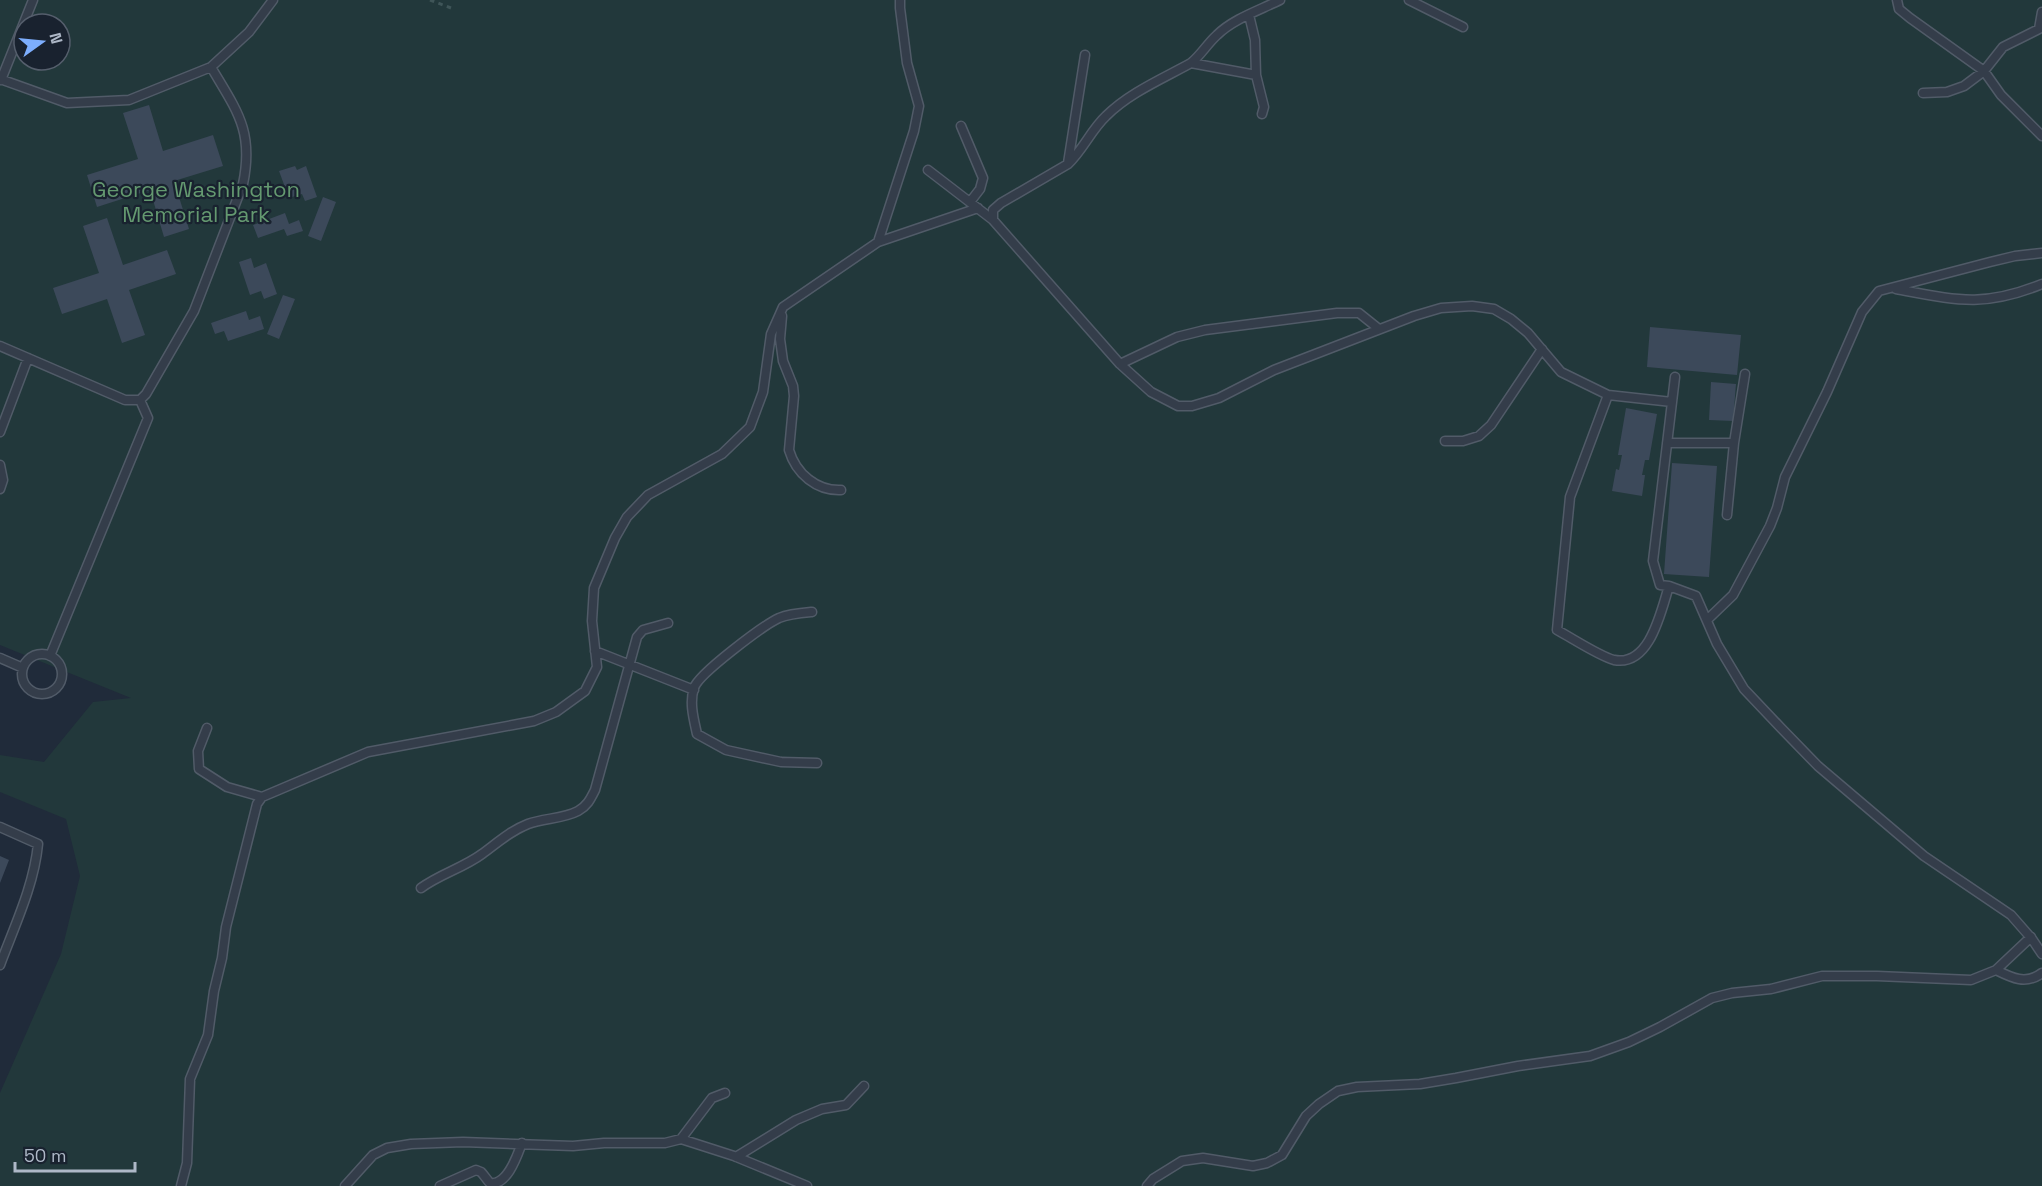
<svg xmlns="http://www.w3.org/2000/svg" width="2042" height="1186" viewBox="0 0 2042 1186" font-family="'Space Grotesk',sans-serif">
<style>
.green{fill:#22383b;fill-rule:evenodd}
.building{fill:#3c495a}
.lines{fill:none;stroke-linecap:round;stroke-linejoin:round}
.lane-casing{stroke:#515b68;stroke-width:11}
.path{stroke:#3f5558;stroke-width:3;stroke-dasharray:4.5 4.5;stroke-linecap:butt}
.lane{stroke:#343d4a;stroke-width:8}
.labels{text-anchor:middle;stroke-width:4.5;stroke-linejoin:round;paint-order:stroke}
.park-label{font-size:22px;fill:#649970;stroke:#19222f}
</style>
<rect width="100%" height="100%" fill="#202b3a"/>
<path class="green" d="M 0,0 L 2042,0 L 2042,1186 L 0,1186 L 0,1093 L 61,954 L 80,876 L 66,819 L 0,792 L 0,755 L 44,762 L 93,702 L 131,698 L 0,645 ZM 24,24 L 60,24 L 60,60 L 24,60 Z"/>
<path class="building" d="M 149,105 L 163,151 L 213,135 L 223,166 L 174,181 L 189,229 L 164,237 L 150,190 L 97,207 L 87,175 L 138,159 L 123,113 Z
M 295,166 L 297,170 L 306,166 L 317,197 L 305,201 L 302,194 L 289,198 L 279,171 Z
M 323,197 L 336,202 L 321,241 L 308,236 Z
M 285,213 L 289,224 L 299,220 L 303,231 L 287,236 L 284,229 L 258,238 L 253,225 Z
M 107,218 L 123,265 L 167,250 L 176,274 L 129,290 L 145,335 L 122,343 L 107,299 L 62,314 L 53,288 L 99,273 L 83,226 Z
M 251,258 L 254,268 L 266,263 L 277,294 L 264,299 L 261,291 L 250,295 L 239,262 Z
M 283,295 L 295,299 L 279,339 L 267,334 Z
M 246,311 L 249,320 L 260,316 L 264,329 L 228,341 L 224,331 L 215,334 L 211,323 Z
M 1650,327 L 1741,335 L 1737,375 L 1647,367 Z
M 1711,382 L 1736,384 L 1733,421 L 1709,420 Z
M 1626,408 L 1657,414 L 1649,460 L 1645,460 L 1642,475 L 1645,475 L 1642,496 L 1612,491 L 1616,469 L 1619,470 L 1622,455 L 1618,455 Z
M 1672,463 L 1717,466 L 1709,577 L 1664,574 Z
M 0,856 L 9,860 L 0,883 Z"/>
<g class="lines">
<defs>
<path id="lane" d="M 1409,0 L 1463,27
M 1897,0 L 1899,9 L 1910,18 L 1984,71 L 2001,95 L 2042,136
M 1249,15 L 1255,40 L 1256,75 L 1264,107 L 1262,114
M 1191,63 L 1256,75
M 0,79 L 67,103 L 129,100 L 211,67 L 249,32 L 273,0
M 1,80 L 33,0
M 1923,93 L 1947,92 L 1964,86 L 1984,71 L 2003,47 L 2039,29 L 2042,12
M 961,126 L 983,178 L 980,189 L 970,202
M 1068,163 L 1085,55
M 928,170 L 993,220 L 1120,364 L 1151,392 L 1178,406 L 1192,406 L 1219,398 L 1274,370 L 1414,316 L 1441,308 L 1472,306 L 1494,309 L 1511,319 L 1528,333 L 1561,372 L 1608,395
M 993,220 L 993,210 L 1001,203 L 1068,164 C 1083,150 1091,130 1106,116 C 1129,93 1162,79 1191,63 C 1201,55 1207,44 1217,35 C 1233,19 1260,10 1280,0
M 878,242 L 914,131 L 919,106 L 907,63 L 900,8 L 900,0
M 1896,289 C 1956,300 1983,308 2042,284
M 782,316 L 780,339 L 783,361 L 793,386 L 794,396 L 789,450 C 796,474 817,491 841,490
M 0,346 L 125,400 L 140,400 L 146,394 L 194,311 L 243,184 C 254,131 237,111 211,67
M 1120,364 L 1177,337 L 1205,330 L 1337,313 L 1359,313 L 1379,329
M 1672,402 L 1608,395 L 1570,497 L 1557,630 C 1572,638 1599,656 1614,660 C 1650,667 1661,611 1669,586 L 1696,596 L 1717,644 L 1744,689 L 1781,728 L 1818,766 L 1924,856 L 2011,915 L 2032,939 L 2042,954
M 0,432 L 28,358
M 1445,441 L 1463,441 L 1479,436 L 1491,425 L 1542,349
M 1667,443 L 1734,443
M 0,465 L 3,480 L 0,489
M 1727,515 L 1734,443 L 1745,374
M 1669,586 L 1660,585 L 1653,561 L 1675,377
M 812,612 C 801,613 789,614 779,618 C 764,625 698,674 694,688 C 689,703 694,720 697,734 L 726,750 L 781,762 L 817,763
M 1707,620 L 1733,595 L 1770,526 L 1777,508 L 1785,477 L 1827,392 L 1862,312 L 1879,291 L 1990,262 L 2015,256 L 2042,253
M 595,651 L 694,690
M22 674a20 20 0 1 1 40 0a20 20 0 1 1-40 0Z
M 50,656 L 148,418 L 140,400
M 0,658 L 23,668
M 207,728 L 198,751 L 199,769 L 227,787 L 262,797
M 0,827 L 38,844 C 34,886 14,927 0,965
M 421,888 C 440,874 463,868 482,854 C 497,843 510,831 528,824 C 544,818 563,819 578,811 C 587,806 590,800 595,790 L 637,637 L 643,630 L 668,623
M 1996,970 C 2012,978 2026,985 2042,973
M 681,1139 L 712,1098 L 725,1093
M 736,1157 L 796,1120 L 822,1109 L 846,1105 L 864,1086
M 181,1186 L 187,1163 L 190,1079 L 208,1035 L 214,991 L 222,958 L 226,927 L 257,804 L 262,797 L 368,752 L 534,721 L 556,712 L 585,691 L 597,667 L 592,621 L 594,588 L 615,538 L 627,517 L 648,495 L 722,454 L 750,427 L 763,392 L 771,334 L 783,307 L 878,242 L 978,208
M 345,1186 L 373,1155 L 387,1148 L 411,1144 L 463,1142 L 573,1146 L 604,1143 L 665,1143 L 681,1139 L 734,1156 L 807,1186
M 440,1186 L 476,1170 L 481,1172 C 484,1175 487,1180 490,1183 C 508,1186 518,1153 522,1143
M 1147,1186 L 1153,1179 L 1182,1161 L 1203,1158 L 1253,1166 L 1267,1163 L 1282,1155 L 1306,1116 L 1319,1104 L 1338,1091 L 1357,1087 L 1420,1084 L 1456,1078 L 1518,1066 L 1590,1056 L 1629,1042 L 1660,1027 L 1712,998 L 1732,993 L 1771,989 L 1822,976 L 1877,976 L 1971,980 L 1996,970 L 2031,937"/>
</defs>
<use href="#lane" class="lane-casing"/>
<path class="path" d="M 430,0 L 451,8"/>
<use href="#lane" class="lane"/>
</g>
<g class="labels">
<g class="park-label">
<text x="196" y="197">George Washington<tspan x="196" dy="25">Memorial Park</tspan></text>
</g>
</g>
<g transform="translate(42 42) rotate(75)"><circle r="28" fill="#19222f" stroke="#555e6c" stroke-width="1.5"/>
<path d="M0-4.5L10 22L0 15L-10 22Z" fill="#7daefd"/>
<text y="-9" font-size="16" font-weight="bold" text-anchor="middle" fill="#aeb8c7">N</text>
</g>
<path d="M15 1162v9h120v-9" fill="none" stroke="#aeb8c7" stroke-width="3"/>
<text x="24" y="1162" font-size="18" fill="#aeb8c7" stroke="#19222f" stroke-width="4.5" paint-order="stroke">50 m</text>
</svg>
